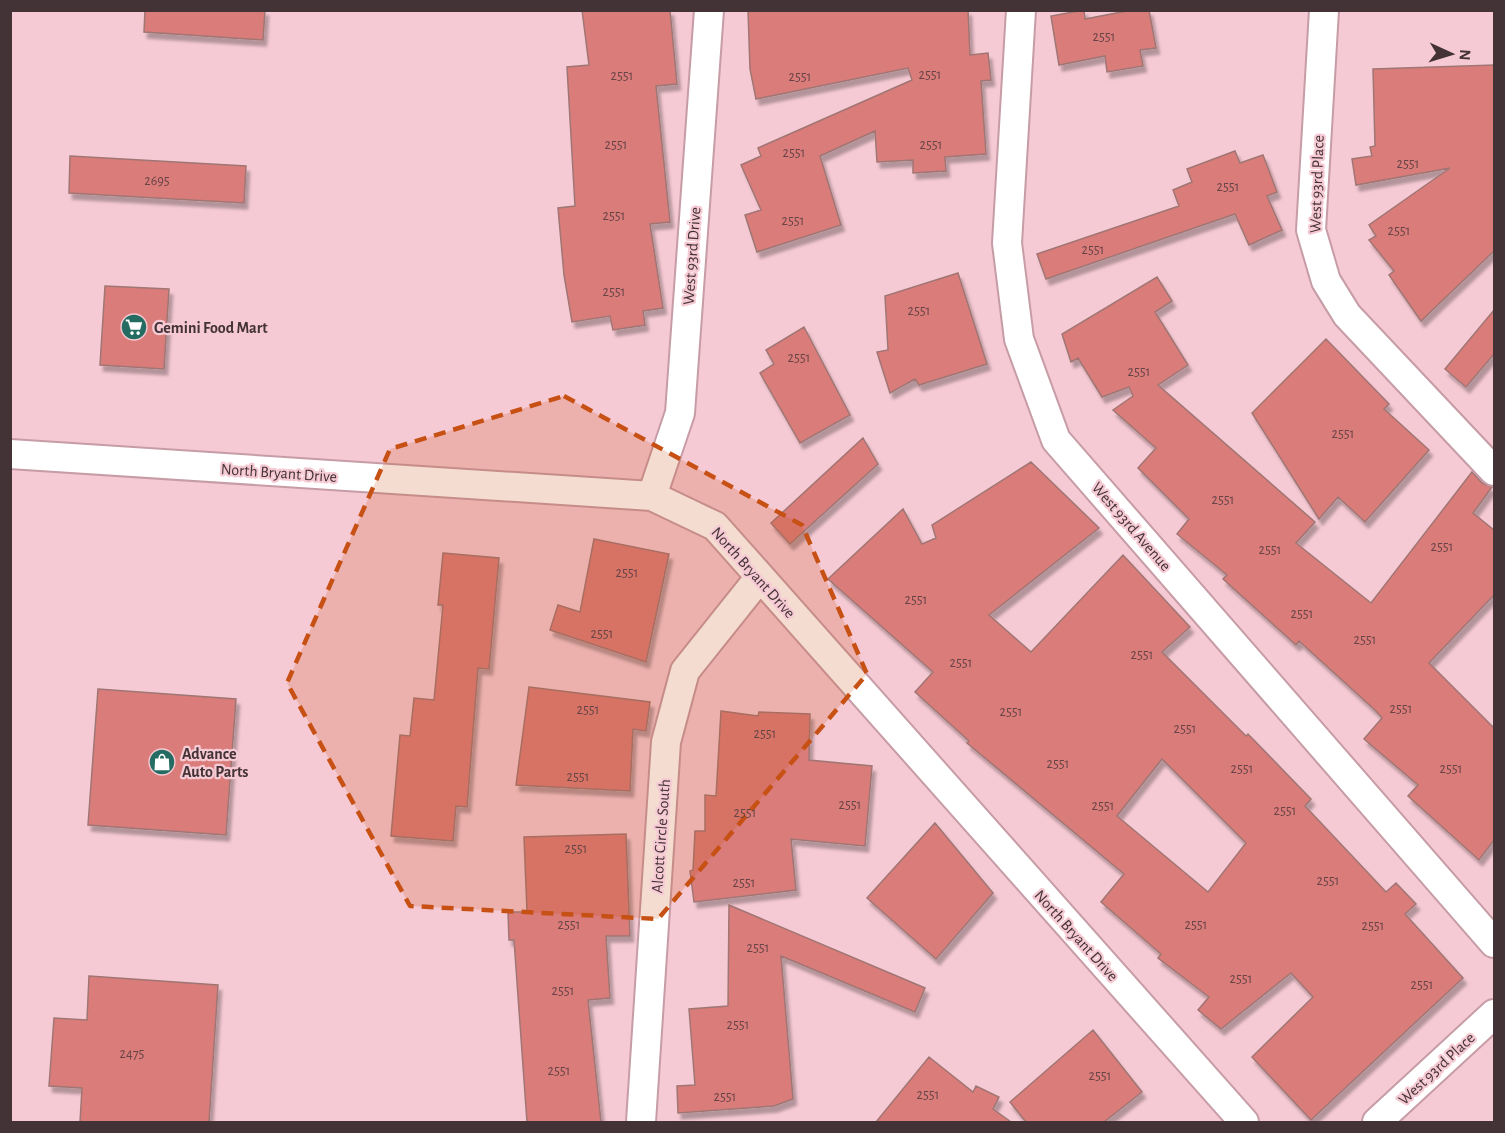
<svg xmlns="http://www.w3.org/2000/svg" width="1505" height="1133" viewBox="0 0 1505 1133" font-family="'Alegreya Sans',sans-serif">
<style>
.building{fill:#da7c7a;stroke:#a07674;stroke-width:1.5;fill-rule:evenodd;filter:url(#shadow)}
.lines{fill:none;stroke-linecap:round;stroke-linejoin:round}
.minor-casing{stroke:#c69ca6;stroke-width:32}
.minor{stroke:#fff;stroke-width:28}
.marked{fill:#c75114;fill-opacity:0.2;stroke:#c75114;stroke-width:4.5;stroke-dasharray:12 8;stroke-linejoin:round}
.labels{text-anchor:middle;stroke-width:4.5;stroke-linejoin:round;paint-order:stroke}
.number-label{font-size:14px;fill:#694447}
.street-label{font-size:16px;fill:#433236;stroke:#f6cad4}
.poi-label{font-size:16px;font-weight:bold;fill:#433236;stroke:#f6cad4;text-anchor:start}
</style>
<defs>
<filter id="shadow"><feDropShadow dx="3.5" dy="6" stdDeviation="1.5" flood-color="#0004"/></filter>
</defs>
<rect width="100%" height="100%" fill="#f6cad4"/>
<path class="building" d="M 145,10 L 265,10 L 263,40 L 144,32 Z
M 582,10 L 670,10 L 677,84 L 656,86 L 670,222 L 650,224 L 663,308 L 643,311 L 645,325 L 613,330 L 610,316 L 572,322 L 564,275 L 558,208 L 575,206 L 567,67 L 589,65 Z
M 748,10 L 968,10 L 970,55 L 988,53 L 991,80 L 981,81 L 986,154 L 945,157 L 946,171 L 913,173 L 913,160 L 877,162 L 875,131 L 820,156 L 841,225 L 757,252 L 745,215 L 761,210 L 741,165 L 761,156 L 758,148 L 912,80 L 908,68 L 756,99 L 750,69 Z
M 1084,10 L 1085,19 L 1132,10 L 1149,10 L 1156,48 L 1140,50 L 1143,66 L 1107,72 L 1105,56 L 1059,65 L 1051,16 Z
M 1494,65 L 1494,251 L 1421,321 L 1389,275 L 1394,271 L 1369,240 L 1376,236 L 1369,225 L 1450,168 L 1356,185 L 1352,159 L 1372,156 L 1370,147 L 1375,146 L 1373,69 Z
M 1235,151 L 1240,163 L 1263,155 L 1277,192 L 1267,196 L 1282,230 L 1249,245 L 1235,214 L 1046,279 L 1037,254 L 1179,206 L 1173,190 L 1192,182 L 1187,169 Z
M 70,156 L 246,166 L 244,203 L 69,193 Z
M 958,273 L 987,364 L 919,385 L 915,379 L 890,393 L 877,352 L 888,350 L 885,296 Z
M 1157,277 L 1172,301 L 1155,312 L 1188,365 L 1158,385 L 1315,522 L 1296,543 L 1371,603 L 1472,472 L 1482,483 L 1492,487 L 1473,513 L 1494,530 L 1494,595 L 1429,663 L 1494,728 L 1494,840 L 1479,860 L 1408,796 L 1418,785 L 1364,739 L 1382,718 L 1376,711 L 1299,641 L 1296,645 L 1223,579 L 1227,575 L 1177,534 L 1189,519 L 1138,468 L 1156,448 L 1113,410 L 1133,396 L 1129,387 L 1102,397 L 1078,358 L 1071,362 L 1062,334 Z
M 105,286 L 169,289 L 164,369 L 100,365 Z
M 1494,310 L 1494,354 L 1466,387 L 1445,369 Z
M 804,327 L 850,415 L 800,443 L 760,373 L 774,364 L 766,350 Z
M 1326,339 L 1389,404 L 1384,409 L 1429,450 L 1365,522 L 1338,497 L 1319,519 L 1252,413 Z
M 863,438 L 878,464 L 790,544 L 771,523 Z
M 1031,462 L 1099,528 L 989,615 L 1031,652 L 1123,555 L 1190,627 L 1162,652 L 1246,736 L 1248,734 L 1311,799 L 1305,806 L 1386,892 L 1396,883 L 1416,904 L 1405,914 L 1463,978 L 1311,1120 L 1252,1057 L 1313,997 L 1291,973 L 1221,1029 L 1198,1010 L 1209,997 L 1158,958 L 1161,954 L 1101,902 L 1124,874 L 967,743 L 969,741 L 915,692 L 933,672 L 828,579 L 903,509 L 922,544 L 936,538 L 932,525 ZM 1162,759 L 1246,843 L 1208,892 L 1117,816 Z
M 594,539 L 669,554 L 646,662 L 550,630 L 558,605 L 580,612 Z
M 443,553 L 499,558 L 489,669 L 478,668 L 467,807 L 456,806 L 453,841 L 391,836 L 400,735 L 410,736 L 414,698 L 434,700 L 443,605 L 438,605 Z
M 529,687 L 650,702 L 646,731 L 633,729 L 630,791 L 516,785 Z
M 98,689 L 236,699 L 226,835 L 88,825 Z
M 721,711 L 758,716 L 759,712 L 810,714 L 809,760 L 872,766 L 865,846 L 791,839 L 796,890 L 694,902 L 690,871 L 693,870 L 695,831 L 705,831 L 705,795 L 716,796 Z
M 935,823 L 993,893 L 936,959 L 867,898 Z
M 626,834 L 630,936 L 606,936 L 610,998 L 588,1000 L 601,1122 L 527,1122 L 514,940 L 509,940 L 508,912 L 527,912 L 524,837 Z
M 729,905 L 925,988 L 915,1012 L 781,956 L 793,1099 L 774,1106 L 678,1113 L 677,1086 L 695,1085 L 689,1009 L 728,1006 Z
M 89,976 L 218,985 L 209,1122 L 80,1122 L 82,1088 L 49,1086 L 54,1018 L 87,1020 Z
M 1093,1030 L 1142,1092 L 1104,1122 L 1026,1122 L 1010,1102 Z
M 929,1057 L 973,1092 L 976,1086 L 999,1097 L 993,1109 L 1011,1122 L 876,1122 Z"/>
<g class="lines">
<defs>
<path id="minor" d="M 1021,10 L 1007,243 L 1019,339 L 1056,440 L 1494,943
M 1324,10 L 1311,230 L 1326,281 L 1347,315 L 1494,471
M 10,454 L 652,496 L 715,526 L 1244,1122
M 652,496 L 680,413 L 709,10
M 641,1122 L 666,742 L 685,671 L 760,577
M 1377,1122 L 1494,1014"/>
</defs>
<use href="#minor" class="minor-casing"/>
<use href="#minor" class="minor"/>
</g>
<path class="marked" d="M 564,396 L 802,525 L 867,674 L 658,919 L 410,906 L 287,683 L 390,449 Z"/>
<defs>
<symbol id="supermarket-disc" viewBox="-11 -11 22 22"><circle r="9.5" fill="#246c61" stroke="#f6cad4"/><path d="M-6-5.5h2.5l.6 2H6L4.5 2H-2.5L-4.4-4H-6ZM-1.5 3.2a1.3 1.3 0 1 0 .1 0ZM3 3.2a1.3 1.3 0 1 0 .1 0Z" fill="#fff"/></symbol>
<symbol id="shop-disc" viewBox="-11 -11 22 22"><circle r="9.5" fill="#246c61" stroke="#f6cad4"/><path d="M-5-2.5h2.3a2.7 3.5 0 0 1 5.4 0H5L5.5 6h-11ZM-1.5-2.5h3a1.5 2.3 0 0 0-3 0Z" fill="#fff"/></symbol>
</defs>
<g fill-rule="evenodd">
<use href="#supermarket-disc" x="119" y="312" width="30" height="30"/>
<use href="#shop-disc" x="147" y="747" width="30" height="30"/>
</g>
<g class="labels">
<g class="number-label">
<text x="1104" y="41">2551</text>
<text x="930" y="79">2551</text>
<text x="622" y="80">2551</text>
<text x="800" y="81">2551</text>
<text x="616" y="149">2551</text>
<text x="931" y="149">2551</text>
<text x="794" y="157">2551</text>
<text x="1408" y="168">2551</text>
<text x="157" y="185">2695</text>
<text x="1228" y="191">2551</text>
<text x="614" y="220">2551</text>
<text x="793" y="225">2551</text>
<text x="1399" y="235">2551</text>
<text x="1093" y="254">2551</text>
<text x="614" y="296">2551</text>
<text x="919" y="315">2551</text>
<text x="799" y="362">2551</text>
<text x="1139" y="376">2551</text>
<text x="1343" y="438">2551</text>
<text x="1223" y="504">2551</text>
<text x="1442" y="551">2551</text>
<text x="1270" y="554">2551</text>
<text x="627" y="577">2551</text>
<text x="916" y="604">2551</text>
<text x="1302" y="618">2551</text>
<text x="602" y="638">2551</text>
<text x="1365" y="644">2551</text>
<text x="1142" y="659">2551</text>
<text x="961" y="667">2551</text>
<text x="1401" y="713">2551</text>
<text x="588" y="714">2551</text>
<text x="1011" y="716">2551</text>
<text x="1185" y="733">2551</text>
<text x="765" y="738">2551</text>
<text x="1058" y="768">2551</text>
<text x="1242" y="773">2551</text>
<text x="1451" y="773">2551</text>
<text x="578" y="781">2551</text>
<text x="850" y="809">2551</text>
<text x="1103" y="810">2551</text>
<text x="1285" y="815">2551</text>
<text x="745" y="817">2551</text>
<text x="576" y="853">2551</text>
<text x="1328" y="885">2551</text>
<text x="744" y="887">2551</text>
<text x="569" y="929">2551</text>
<text x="1196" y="929">2551</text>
<text x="1373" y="930">2551</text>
<text x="758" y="952">2551</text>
<text x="1241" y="983">2551</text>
<text x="1422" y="989">2551</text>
<text x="563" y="995">2551</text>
<text x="738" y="1029">2551</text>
<text x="132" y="1058">2475</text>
<text x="559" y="1075">2551</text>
<text x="1100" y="1080">2551</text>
<text x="928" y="1099">2551</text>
<text x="725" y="1101">2551</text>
</g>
<g class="street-label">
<text transform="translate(1316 184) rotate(-88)" y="6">West 93rd Place</text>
<text transform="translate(691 256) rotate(-86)" y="6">West 93rd Drive</text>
<text transform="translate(279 472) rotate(4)" y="6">North Bryant Drive</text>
<text transform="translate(1132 526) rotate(49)" y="6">West 93rd Avenue</text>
<text transform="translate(754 572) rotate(48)" y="6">North Bryant Drive</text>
<text transform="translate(660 836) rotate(-86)" y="6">Alcott Circle South</text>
<text transform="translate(1077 935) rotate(48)" y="6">North Bryant Drive</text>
<text transform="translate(1436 1068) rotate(-43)" y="6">West 93rd Place</text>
</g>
<g class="poi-label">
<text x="154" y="333">Gemini Food Mart</text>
<text x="182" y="759">Advance<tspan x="182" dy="18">Auto Parts</tspan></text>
</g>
</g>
<rect width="1505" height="1133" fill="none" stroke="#433236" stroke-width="24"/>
<g transform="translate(1451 54) rotate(94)" stroke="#f6cad4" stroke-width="4.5" paint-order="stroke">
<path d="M0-4.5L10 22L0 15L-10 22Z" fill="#433236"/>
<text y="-9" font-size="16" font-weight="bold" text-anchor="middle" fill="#433236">N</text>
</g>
</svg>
